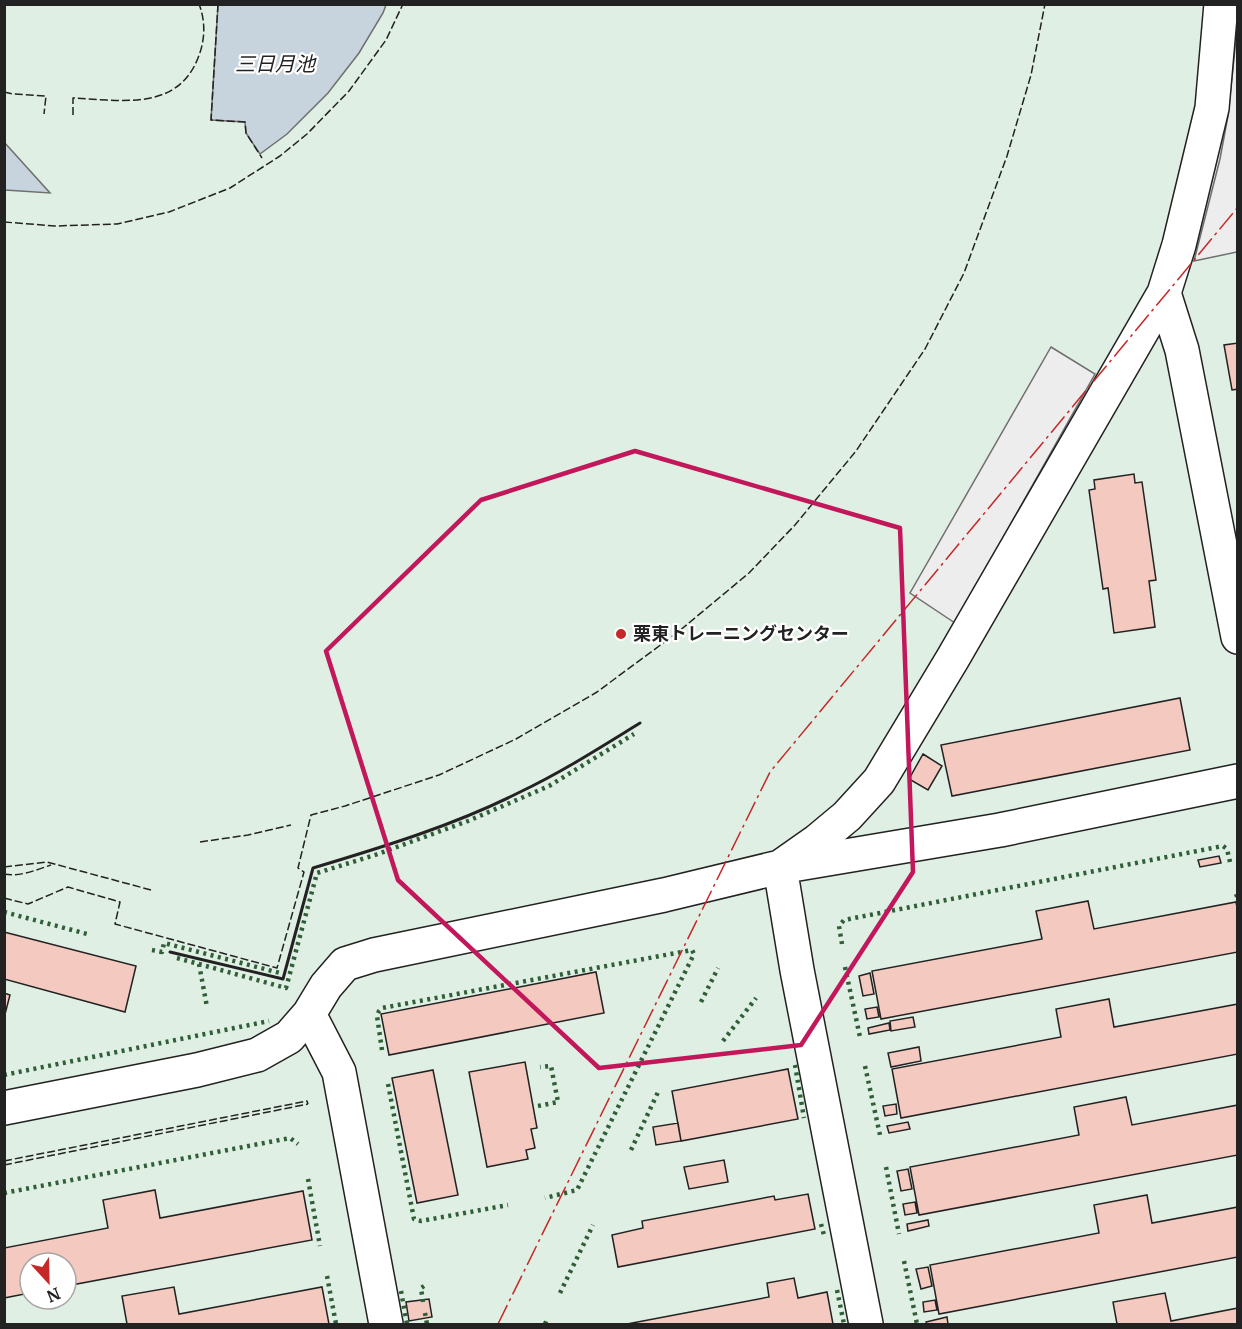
<svg xmlns="http://www.w3.org/2000/svg" width="1242" height="1329" viewBox="0 0 1242 1329" font-family="Merriweather,'Noto Sans JP',serif">
<style>
.green{fill:#e0efe3;stroke:#6f6f6f;stroke-width:1.5;fill-rule:evenodd}
.parking{fill:#ededed;stroke:#6f6f6f;stroke-width:1.5}
.water{fill:#c7d3dd;stroke:#6f6f6f;stroke-width:1.5}
.building{fill:#f3c9c0;stroke:#222;stroke-width:1.5}
.lines{fill:none;stroke-linecap:round;stroke-linejoin:round}
.minor-casing{stroke:#222;stroke-width:36}
.minor{stroke:#fff;stroke-width:33}
.hedge{stroke:#2f5e38;stroke-width:4.5;stroke-dasharray:3 4.5;stroke-linecap:butt}
.fence{stroke:#222;stroke-width:1.5;stroke-dasharray:8 3;stroke-linecap:butt}
.wall{stroke:#222;stroke-width:3}
.power{stroke:#c62828;stroke-width:1.5;stroke-dasharray:21 4.5 3 4.5;stroke-linecap:butt}
.marked{fill:none;stroke:#c2185b;stroke-width:4.5;stroke-linejoin:round}
.poi-dot{fill:#c62828;stroke:#fff;stroke-width:2}
.labels{text-anchor:middle;stroke-width:4.5;stroke-linejoin:round;paint-order:stroke}
.poi-label{font-size:18px;font-weight:bold;fill:#222;stroke:#fff;text-anchor:start}
.water-label{font-size:20px;font-style:italic;fill:#222;stroke:#fff}
</style>
<rect width="100%" height="100%" fill="#fff"/>
<path class="green" d="M 5,5 L 1237,5 L 1237,1324 L 5,1324 ZM 30,1263 L 66,1263 L 66,1299 L 30,1299 Z"/>
<path class="parking" d="M 1237,6 L 1237,252 L 1194,261 L 1220,159 L 1228,116 L 1235,49 Z
M 1051,347 L 1095,374 L 955,623 L 910,593 Z"/>
<path class="water" d="M 218,5 L 218,4 L 386,5 L 383,13 L 359,53 L 328,93 L 287,134 L 260,154 L 246,133 L 245,122 L 211,120 Z
M 4,142 L 50,193 L 5,190 Z"/>
<path class="building" d="M 1238,343 L 1238,389 L 1232,390 L 1224,345 Z
M 1134,474 L 1135,483 L 1142,482 L 1156,580 L 1149,581 L 1155,627 L 1114,633 L 1108,588 L 1103,589 L 1089,490 L 1095,489 L 1094,480 Z
M 1180,698 L 1190,750 L 952,796 L 941,745 Z
M 923,754 L 942,766 L 928,790 L 909,779 Z
M 1219,856 L 1221,863 L 1200,867 L 1198,860 Z
M 1088,901 L 1094,929 L 1236,902 L 1238,912 L 1238,952 L 881,1019 L 872,971 L 1042,939 L 1036,911 Z
M 4,932 L 136,966 L 125,1012 L 4,979 Z
M 596,972 L 604,1013 L 389,1055 L 381,1014 Z
M 870,973 L 874,994 L 863,996 L 859,976 Z
M 4,993 L 10,995 L 4,1018 Z
M 1109,999 L 1114,1027 L 1238,1004 L 1238,1054 L 901,1118 L 892,1069 L 1061,1037 L 1056,1009 Z
M 877,1007 L 879,1017 L 867,1019 L 865,1009 Z
M 913,1017 L 915,1027 L 891,1031 L 890,1021 Z
M 889,1023 L 890,1030 L 869,1034 L 868,1028 Z
M 919,1047 L 921,1061 L 891,1067 L 888,1053 Z
M 525,1062 L 537,1128 L 531,1129 L 535,1148 L 526,1150 L 528,1159 L 487,1167 L 469,1072 Z
M 788,1069 L 798,1119 L 681,1141 L 672,1091 Z
M 433,1070 L 458,1195 L 417,1203 L 392,1078 Z
M 1126,1097 L 1132,1125 L 1238,1105 L 1238,1155 L 919,1215 L 910,1167 L 1079,1135 L 1074,1107 Z
M 896,1104 L 897,1114 L 885,1116 L 883,1106 Z
M 908,1122 L 910,1129 L 889,1133 L 887,1126 Z
M 678,1123 L 681,1141 L 656,1145 L 653,1127 Z
M 724,1160 L 728,1182 L 689,1189 L 684,1167 Z
M 908,1169 L 912,1189 L 901,1191 L 897,1171 Z
M 155,1190 L 160,1218 L 303,1191 L 312,1240 L 66,1286 L 66,1263 L 30,1263 L 30,1293 L 4,1298 L 4,1248 L 108,1228 L 103,1200 Z
M 808,1194 L 815,1229 L 618,1267 L 612,1235 L 643,1228 L 642,1221 L 774,1196 L 775,1200 Z
M 1147,1195 L 1152,1223 L 1238,1207 L 1238,1257 L 939,1314 L 930,1265 L 1099,1233 L 1094,1205 Z
M 915,1202 L 917,1213 L 905,1215 L 903,1204 Z
M 928,1220 L 929,1226 L 908,1231 L 907,1224 Z
M 928,1267 L 932,1286 L 921,1289 L 916,1269 Z
M 794,1278 L 798,1298 L 827,1292 L 833,1324 L 627,1324 L 769,1297 L 767,1283 Z
M 174,1287 L 179,1314 L 322,1287 L 329,1324 L 124,1324 L 127,1324 L 122,1296 Z
M 1165,1293 L 1171,1321 L 1238,1308 L 1238,1324 L 1117,1324 L 1113,1302 Z
M 429,1299 L 432,1317 L 409,1321 L 406,1302 Z
M 935,1300 L 937,1310 L 924,1312 L 923,1302 Z
M 947,1317 L 948,1324 L 927,1324 L 926,1322 Z"/>
<g class="lines">
<defs>
<path id="minor" d="M 1164,293 L 1182,350 L 1238,637
M 309,1014 L 326,986 L 345,964 L 374,955 L 664,895 L 780,867 L 817,841 L 847,816 L 879,781 L 953,658 L 1164,293 L 1179,245 L 1212,108 L 1221,4
M 4,1108 L 197,1070 L 257,1055 L 289,1037 L 309,1014 L 339,1072 L 386,1324
M 866,1324 L 797,970 L 780,867 L 1000,830 L 1238,781"/>
</defs>
<use href="#minor" class="minor-casing"/>
<use href="#minor" class="minor"/>
<path class="hedge" d="M 1236,894 L 1238,899
M 4,912 L 91,935
M 842,944 L 839,926 L 844,920 L 1223,846 L 1227,849 L 1230,862
M 152,950 L 162,952 L 164,943 L 280,973
M 177,958 L 286,988 L 317,873 L 375,855 L 468,821 L 549,786 L 634,734
M 199,964 L 207,1007
M 845,967 L 860,1037
M 701,1002 L 718,968
M 723,1041 L 756,998
M 382,1050 L 377,1016 L 379,1011 L 382,1008 L 692,950 L 694,954 L 577,1190 L 545,1198
M 795,1065 L 804,1118
M 865,1066 L 880,1135
M 4,1075 L 269,1021
M 388,1084 L 414,1219 L 421,1221 L 508,1205
M 538,1106 L 558,1102 L 551,1066 L 540,1067
M 631,1150 L 659,1090
M 886,1167 L 899,1234
M 308,1179 L 320,1246
M 4,1193 L 290,1138 L 298,1144
M 821,1224 L 824,1235
M 904,1261 L 917,1324
M 327,1276 L 336,1324
M 837,1290 L 844,1324
M 401,1291 L 407,1324
M 560,1293 L 593,1225
M 423,1302 L 421,1288 L 424,1286
M 425,1313 L 427,1324
M 545,1324 L 547,1319"/>
<path class="fence" d="M 218,4 L 211,120 L 245,122 L 246,133 L 262,158
M 4,92 L 13,94 L 46,96 L 44,114
M 73,115 L 73,98 C 119,100 177,112 198,58 C 205,41 206,22 199,4
M 4,222 L 55,226 L 117,224 L 169,212 L 230,188 L 280,156 L 307,134 L 349,91 L 386,40 L 403,4
M 200,842 L 248,835 L 291,825
M 4,867 L 47,862 L 151,890
M 4,874 C 20,877 36,870 51,865
M 4,898 L 28,904 L 68,887 L 120,902 L 115,924 L 277,968 L 304,872 L 298,868 L 311,815 L 345,806 L 439,775 L 516,739 L 597,692 L 678,632 L 749,573 L 795,525 L 856,451 L 925,349 L 964,273 L 1007,156 L 1031,75 L 1045,4
M 4,1161 L 307,1101 L 308,1104
M 4,1165 L 308,1104"/>
<path class="wall" d="M 170,952 L 283,979 L 313,868 C 383,847 455,825 520,792 C 562,772 601,747 640,723"/>
<path class="power" d="M 498,1324 L 770,772 L 1238,207"/>
</g>
<path class="marked" d="M 635,451 L 900,528 L 913,872 L 801,1045 L 599,1068 L 398,880 L 326,651 L 481,500 Z"/>
<circle class="poi-dot" cx="621" cy="634" r="6"/>
<g class="labels">
<g class="poi-label">
<text x="633" y="640">栗東トレーニングセンター</text>
</g>
<g class="water-label">
<text x="275" y="71">三日月池</text>
</g>
</g>
<rect width="1242" height="1329" fill="none" stroke="#222222" stroke-width="12"/>
<g transform="translate(48 1281) rotate(158)"><circle r="28" fill="#ffffff" stroke="#a7a7a7" stroke-width="1.5"/>
<path d="M0-4.5L10 22L0 15L-10 22Z" fill="#c62828"/>
<text y="-9" font-size="16" font-weight="bold" text-anchor="middle" fill="#222222">N</text>
</g>
</svg>
